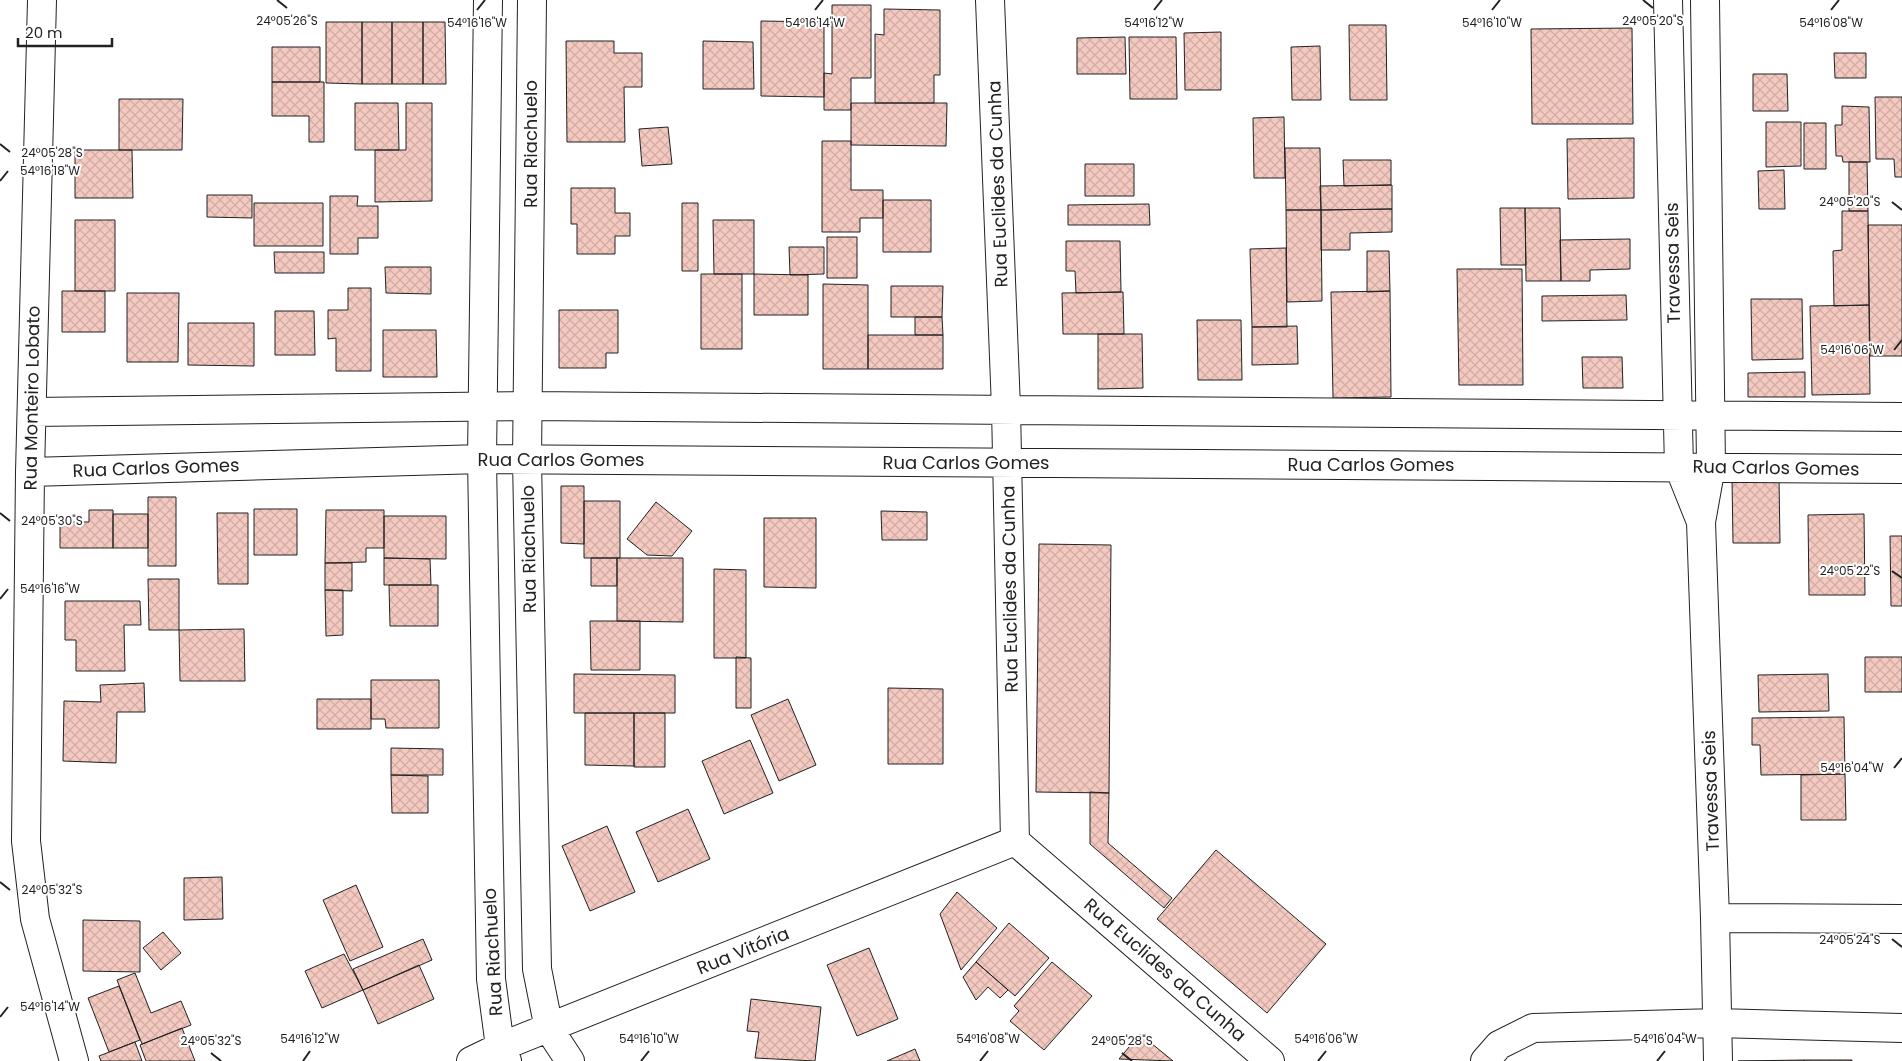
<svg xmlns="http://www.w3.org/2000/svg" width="1902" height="1061" viewBox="0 0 1902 1061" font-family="Poppins,sans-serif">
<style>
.building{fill:url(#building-cross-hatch);stroke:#222}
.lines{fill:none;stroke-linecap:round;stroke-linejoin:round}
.minor-casing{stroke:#222;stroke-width:30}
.minor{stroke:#fff;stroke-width:28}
.ticks{fill:none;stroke:#222;stroke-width:2}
.labels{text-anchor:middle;stroke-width:4;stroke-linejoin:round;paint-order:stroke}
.street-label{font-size:18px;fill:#222;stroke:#fff}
.ticks-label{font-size:12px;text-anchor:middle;fill:#222;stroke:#fff;stroke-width:4;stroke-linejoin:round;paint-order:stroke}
</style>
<defs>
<pattern id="building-cross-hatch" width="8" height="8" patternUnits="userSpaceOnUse" patternTransform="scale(1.25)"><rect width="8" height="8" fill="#f3c9c0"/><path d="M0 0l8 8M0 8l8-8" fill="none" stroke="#d0aca5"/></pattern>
</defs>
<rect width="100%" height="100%" fill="#fff"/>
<path class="building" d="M 832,5 L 871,5 L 871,78 L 851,78 L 851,110 L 824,110 L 824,73 L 832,74 Z
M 884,9 L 940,10 L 940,75 L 934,75 L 934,103 L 875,103 L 875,34 L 884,35 Z
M 761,21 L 824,22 L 824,97 L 761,96 Z
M 326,22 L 362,22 L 362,84 L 326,83 Z
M 362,22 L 392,22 L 392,84 L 362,84 Z
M 392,22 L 423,22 L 423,84 L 392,84 Z
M 423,22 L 445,22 L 446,84 L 423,84 Z
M 1349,25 L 1386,25 L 1387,100 L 1350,100 Z
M 1632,28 L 1633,124 L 1532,124 L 1531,29 Z
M 1221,32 L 1221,90 L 1185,90 L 1184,33 Z
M 1125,37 L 1126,74 L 1077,74 L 1077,38 Z
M 1129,37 L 1176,37 L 1177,99 L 1130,99 Z
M 566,41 L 614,41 L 614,53 L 642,53 L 642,87 L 624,87 L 625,142 L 567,142 Z
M 703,41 L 753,42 L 754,89 L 703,89 Z
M 1320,46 L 1321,100 L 1292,100 L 1291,47 Z
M 272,47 L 320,47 L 320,82 L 272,82 Z
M 1834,53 L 1866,53 L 1866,78 L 1835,78 Z
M 1753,74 L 1787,74 L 1788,111 L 1753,111 Z
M 272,82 L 324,82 L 324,142 L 309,142 L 309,116 L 272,116 Z
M 1875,97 L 1902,97 L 1902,177 L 1895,177 L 1894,159 L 1876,159 Z
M 119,99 L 183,99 L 182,150 L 119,150 Z
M 355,103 L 398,103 L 399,150 L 355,150 Z
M 406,103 L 432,103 L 432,201 L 375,202 L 375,150 L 406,150 Z
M 851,103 L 947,103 L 946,146 L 851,145 Z
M 1842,106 L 1869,107 L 1870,162 L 1843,162 L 1842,156 L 1836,156 L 1835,125 L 1842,125 Z
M 1284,117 L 1285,178 L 1254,178 L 1253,118 Z
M 1766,122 L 1801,122 L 1801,166 L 1766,167 Z
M 1804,123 L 1826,123 L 1826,169 L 1804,169 Z
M 668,127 L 672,164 L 642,166 L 639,129 Z
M 1634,138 L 1634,198 L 1568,199 L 1567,139 Z
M 822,141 L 851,141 L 851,190 L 883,190 L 883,218 L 860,218 L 860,232 L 822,232 Z
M 1285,148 L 1320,148 L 1321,210 L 1286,210 Z
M 75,150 L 132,150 L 133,198 L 75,198 Z
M 1343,160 L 1391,160 L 1391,185 L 1344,186 Z
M 1849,162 L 1867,162 L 1868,211 L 1849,211 Z
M 1085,164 L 1134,164 L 1134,196 L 1085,196 Z
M 1784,170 L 1785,209 L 1759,209 L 1758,171 Z
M 1392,185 L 1392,209 L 1321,210 L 1320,186 Z
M 571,188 L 615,188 L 615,213 L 630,213 L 630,236 L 615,236 L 615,254 L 577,254 L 577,224 L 571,224 Z
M 207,195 L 252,195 L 252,218 L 207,217 Z
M 330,196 L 358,196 L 357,206 L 378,206 L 378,238 L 358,238 L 358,254 L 330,254 Z
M 883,200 L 931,200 L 931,252 L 883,252 Z
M 254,203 L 323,203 L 323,246 L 254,246 Z
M 682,203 L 698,203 L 698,271 L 682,271 Z
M 1149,204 L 1150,225 L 1068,225 L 1068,205 Z
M 1500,208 L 1525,208 L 1526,265 L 1501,265 Z
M 1525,208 L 1560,208 L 1561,281 L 1526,281 Z
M 1392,209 L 1392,232 L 1350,233 L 1350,250 L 1321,250 L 1321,210 Z
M 1286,210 L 1321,210 L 1322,301 L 1287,302 Z
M 1842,211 L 1868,211 L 1869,305 L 1834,306 L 1833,251 L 1842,250 Z
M 75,220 L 115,220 L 115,291 L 75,291 Z
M 713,220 L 754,220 L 754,274 L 714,274 Z
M 1868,225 L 1902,225 L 1902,356 L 1870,356 Z
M 827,237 L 857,237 L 857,278 L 827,278 Z
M 1630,239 L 1630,269 L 1590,270 L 1590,281 L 1561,281 L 1560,240 Z
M 1066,241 L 1120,241 L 1121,292 L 1076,293 L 1075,271 L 1066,271 Z
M 789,247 L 824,247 L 824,274 L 790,275 Z
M 1286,248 L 1287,327 L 1252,327 L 1250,249 Z
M 1367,251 L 1389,251 L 1390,291 L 1367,292 Z
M 274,252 L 324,252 L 324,273 L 275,273 Z
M 385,267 L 431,267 L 431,294 L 386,293 Z
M 1457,269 L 1522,269 L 1523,385 L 1459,385 Z
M 701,274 L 742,274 L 742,349 L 701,349 Z
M 754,274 L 808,275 L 808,315 L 754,315 Z
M 823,284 L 868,285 L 868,369 L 823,369 Z
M 891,286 L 943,286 L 942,317 L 891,317 Z
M 348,288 L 371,288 L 371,371 L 336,371 L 336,338 L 328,339 L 328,310 L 348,310 Z
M 62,291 L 105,291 L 105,332 L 62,332 Z
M 1390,291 L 1391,397 L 1333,398 L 1331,292 Z
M 1123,292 L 1124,334 L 1063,334 L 1062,293 Z
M 127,293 L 179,293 L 178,362 L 127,362 Z
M 1626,295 L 1627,320 L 1542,321 L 1542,296 Z
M 1751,299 L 1802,299 L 1803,359 L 1752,360 Z
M 1869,305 L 1870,394 L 1812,395 L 1810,306 Z
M 559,310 L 618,310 L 618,353 L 606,353 L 606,368 L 559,368 Z
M 275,311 L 314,311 L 315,355 L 275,355 Z
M 915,317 L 942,317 L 943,335 L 915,335 Z
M 1197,320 L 1241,320 L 1242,380 L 1198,380 Z
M 188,323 L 254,323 L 254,366 L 188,365 Z
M 1297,326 L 1298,364 L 1252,365 L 1252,327 Z
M 383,330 L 436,330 L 437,377 L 383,377 Z
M 1098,334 L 1142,334 L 1143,388 L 1098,389 Z
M 868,335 L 943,335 L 943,369 L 868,369 Z
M 1582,357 L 1622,357 L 1623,388 L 1583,388 Z
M 1805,372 L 1805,397 L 1748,397 L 1748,373 Z
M 1779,478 L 1780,543 L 1733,543 L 1732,479 Z
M 561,486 L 584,486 L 584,544 L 561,543 Z
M 148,497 L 176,497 L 176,566 L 148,566 Z
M 584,501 L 620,501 L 620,558 L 584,558 Z
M 656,502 L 692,531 L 672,556 L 647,555 L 627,539 Z
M 254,509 L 297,509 L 297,555 L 254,555 Z
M 89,510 L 113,510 L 113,548 L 60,548 L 60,522 L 89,522 Z
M 326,510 L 384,510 L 384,548 L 366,548 L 366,562 L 325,563 Z
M 881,511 L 927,512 L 927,540 L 882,540 Z
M 217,513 L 248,513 L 248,584 L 218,584 Z
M 113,514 L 148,514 L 148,548 L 113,548 Z
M 1864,514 L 1865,595 L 1809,595 L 1808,515 Z
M 384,516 L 446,516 L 446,559 L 384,558 Z
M 764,518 L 816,518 L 816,588 L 764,587 Z
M 1890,536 L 1902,536 L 1902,606 L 1891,606 Z
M 1039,544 L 1111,545 L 1109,793 L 1036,792 Z
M 384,558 L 430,559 L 431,585 L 384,585 Z
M 591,558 L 617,558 L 617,586 L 591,586 Z
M 617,558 L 683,558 L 683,622 L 617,621 Z
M 325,563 L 352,563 L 352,591 L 325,590 Z
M 714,569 L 746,570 L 746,658 L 714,658 Z
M 148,579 L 179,579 L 179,630 L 149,630 Z
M 389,585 L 438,585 L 438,626 L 390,626 Z
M 325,590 L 343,590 L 343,635 L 326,636 Z
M 65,601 L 140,601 L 141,625 L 124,625 L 125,671 L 76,671 L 76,640 L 65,640 Z
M 590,621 L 640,621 L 640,670 L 591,670 Z
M 244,629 L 245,681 L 180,681 L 179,630 Z
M 736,657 L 751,658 L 751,708 L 736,708 Z
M 1865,657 L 1902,657 L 1902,692 L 1865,692 Z
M 574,674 L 675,675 L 675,713 L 574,713 Z
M 1828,674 L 1829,711 L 1759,712 L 1758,675 Z
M 371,680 L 439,680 L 439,728 L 386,728 L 385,719 L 371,719 Z
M 144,683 L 145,712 L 117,712 L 116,763 L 63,761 L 64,701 L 101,702 L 100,685 Z
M 888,688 L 943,689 L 943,764 L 888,764 Z
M 317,699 L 371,699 L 371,729 L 317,729 Z
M 788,699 L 816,765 L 779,781 L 751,715 Z
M 585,713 L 634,713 L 634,766 L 585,765 Z
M 634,713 L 665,713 L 665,767 L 634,767 Z
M 1844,717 L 1845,774 L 1761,775 L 1760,745 L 1752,745 L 1752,718 Z
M 750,740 L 773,793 L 724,814 L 702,761 Z
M 391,748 L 443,749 L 443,775 L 391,775 Z
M 1845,774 L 1846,820 L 1801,820 L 1801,775 Z
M 391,775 L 428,776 L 428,813 L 392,813 Z
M 1090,792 L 1109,793 L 1108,843 L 1172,898 L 1164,908 L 1090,844 Z
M 688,809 L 710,859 L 658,882 L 636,832 Z
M 607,826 L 635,892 L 590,911 L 562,846 Z
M 1216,850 L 1326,944 L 1267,1013 L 1157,919 Z
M 222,877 L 223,919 L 184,920 L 184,878 Z
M 356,885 L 383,947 L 350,961 L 323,900 Z
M 957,892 L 997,928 L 961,970 L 940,914 Z
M 83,920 L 140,921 L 140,972 L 83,971 Z
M 1009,923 L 1049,958 L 1015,996 L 976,962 Z
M 163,932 L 181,953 L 161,970 L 143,948 Z
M 423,939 L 432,960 L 363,990 L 353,969 Z
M 869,948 L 898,1019 L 857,1036 L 827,965 Z
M 344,954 L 363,990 L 322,1008 L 305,971 Z
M 976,962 L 1008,990 L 1000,998 L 988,987 L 976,1000 L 963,977 Z
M 1052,962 L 1092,996 L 1044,1050 L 1010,1021 L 1019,1011 L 1014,1006 Z
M 419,965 L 434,999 L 378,1024 L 363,990 Z
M 135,973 L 151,1013 L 181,1001 L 191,1025 L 142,1044 L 117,980 Z
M 119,986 L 140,1040 L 109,1052 L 88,998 Z
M 751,999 L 821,1007 L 815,1061 L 755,1058 L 759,1032 L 747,1031 Z
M 182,1028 L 195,1061 L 146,1061 L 140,1045 Z
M 1140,1034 L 1173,1061 L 1119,1059 Z
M 135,1042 L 142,1061 L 101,1061 L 99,1056 Z
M 915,1049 L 920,1061 L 887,1061 Z
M 1804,1060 L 1804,1061 L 1738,1061 Z
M 1804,1060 L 1852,1060 L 1852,1061 L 1804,1061 Z"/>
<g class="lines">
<defs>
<path id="minor" d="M 42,0 L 30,472 L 26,841 L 35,919 L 74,1061
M 488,0 L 482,459 L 491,979 L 500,1047 L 507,1061
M 532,0 L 527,460 L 537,969 L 549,1029 L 570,1061
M 990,0 L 1006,408 L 1015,841 L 1270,1061
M 1668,0 L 1679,467 L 1701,522
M 1705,0 L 1711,466 L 1701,522 L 1715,918 L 1718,1061
M 32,412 L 529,406 L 1902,417
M 30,472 L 482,459 L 1902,469
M 1715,918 L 1902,919
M 471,1061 L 500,1047 L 1015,841
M 1485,1061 L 1499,1045 L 1533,1028 L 1717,1023 L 1902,1028"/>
</defs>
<use href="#minor" class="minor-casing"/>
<use href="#minor" class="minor"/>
</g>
<path class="ticks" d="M 277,0 L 287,8M 1643,0 L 1653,8M 477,10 L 485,0M 815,10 L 823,0M 1154,10 L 1162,0M 1492,10 L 1500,0M 1831,10 L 1839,0M 0,144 L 10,152M 0,181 L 8,171M 1892,202 L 1902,210M 1894,350 L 1902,340M 0,513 L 10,521M 1892,571 L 1902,578M 0,599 L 8,589M 1894,768 L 1902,758M 0,882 L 10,890M 1892,939 L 1902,947M 0,1017 L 8,1007M 211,1053 L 221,1061M 1122,1053 L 1132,1061M 303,1061 L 310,1051M 641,1061 L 649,1051M 980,1061 L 988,1051M 1318,1061 L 1326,1051M 1657,1061 L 1665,1051"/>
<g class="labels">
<g class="street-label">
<text transform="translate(531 144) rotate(-90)" y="6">Rua Riachuelo</text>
<text transform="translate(998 184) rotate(-92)" y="6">Rua Euclides da Cunha</text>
<text transform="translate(1673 263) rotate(-91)" y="6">Travessa Seis</text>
<text transform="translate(32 398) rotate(-89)" y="6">Rua Monteiro Lobato</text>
<text x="561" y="466">Rua Carlos Gomes</text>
<text x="966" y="469">Rua Carlos Gomes</text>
<text x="1371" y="471">Rua Carlos Gomes</text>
<text transform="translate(156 468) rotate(-2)" y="6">Rua Carlos Gomes</text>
<text transform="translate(1776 468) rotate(1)" y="6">Rua Carlos Gomes</text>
<text transform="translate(529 549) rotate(-91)" y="6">Rua Riachuelo</text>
<text transform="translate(1010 589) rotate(-91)" y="6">Rua Euclides da Cunha</text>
<text transform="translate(1711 791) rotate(-92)" y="6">Travessa Seis</text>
<text transform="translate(743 951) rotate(-22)" y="6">Rua Vitória</text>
<text transform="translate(493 952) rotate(-93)" y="6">Rua Riachuelo</text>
<text transform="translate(1165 970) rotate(41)" y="6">Rua Euclides da Cunha</text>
</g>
</g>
<g class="ticks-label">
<text x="287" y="25">24°05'26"S</text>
<text x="1653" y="25">24°05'20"S</text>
<text x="477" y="27">54°16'16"W</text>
<text x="815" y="27">54°16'14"W</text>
<text x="1154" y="27">54°16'12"W</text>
<text x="1492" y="27">54°16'10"W</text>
<text x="1831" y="27">54°16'08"W</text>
<text x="52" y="157">24°05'28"S</text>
<text x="50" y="175">54°16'18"W</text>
<text x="1850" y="206">24°05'20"S</text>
<text x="1852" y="354">54°16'06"W</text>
<text x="52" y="525">24°05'30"S</text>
<text x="1850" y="575">24°05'22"S</text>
<text x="50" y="593">54°16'16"W</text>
<text x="1852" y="772">54°16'04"W</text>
<text x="52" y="894">24°05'32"S</text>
<text x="1850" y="944">24°05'24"S</text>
<text x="50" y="1011">54°16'14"W</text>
<text x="310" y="1043">54°16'12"W</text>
<text x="649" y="1043">54°16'10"W</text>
<text x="988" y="1043">54°16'08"W</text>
<text x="1326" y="1043">54°16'06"W</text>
<text x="1665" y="1043">54°16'04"W</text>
<text x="211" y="1045">24°05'32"S</text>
<text x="1122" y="1045">24°05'28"S</text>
</g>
<path d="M18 38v8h94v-8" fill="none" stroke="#222222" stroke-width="2.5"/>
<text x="25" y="38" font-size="15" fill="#222222" stroke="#ffffff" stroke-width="4" paint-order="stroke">20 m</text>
</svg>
